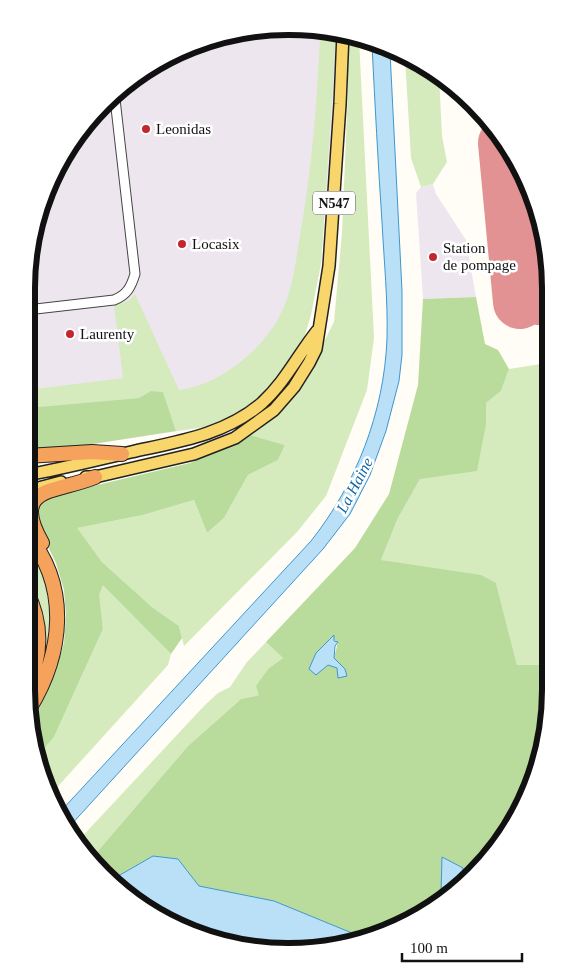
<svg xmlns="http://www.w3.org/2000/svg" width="577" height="978" viewBox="0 0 577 978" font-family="Georgia,serif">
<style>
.industrial{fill:#eee6ef}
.green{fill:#d5ebbd}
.forest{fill:#b9dc9c;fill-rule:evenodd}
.water{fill:#b9e0f7;stroke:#3f96cf}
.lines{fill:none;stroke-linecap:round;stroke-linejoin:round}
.taxiway{stroke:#e29292;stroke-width:21}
.runway{stroke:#e29292;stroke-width:54}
.minor-casing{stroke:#444;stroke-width:11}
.major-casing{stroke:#222;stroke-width:14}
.highway-casing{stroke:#222;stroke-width:16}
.minor{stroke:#fff;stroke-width:9}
.major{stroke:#f9d66b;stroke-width:11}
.highway{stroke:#f5a25d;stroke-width:14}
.poi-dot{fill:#c4262e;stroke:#fff;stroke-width:2}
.labels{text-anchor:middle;stroke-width:5;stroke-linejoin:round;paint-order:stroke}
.shield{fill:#fff;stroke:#585858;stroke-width:1}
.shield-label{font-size:14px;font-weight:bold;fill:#111}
.poi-label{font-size:15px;fill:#111;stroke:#fff;text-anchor:start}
.water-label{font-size:16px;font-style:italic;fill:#1768a6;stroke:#fff}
.rim{fill:none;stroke:#111;stroke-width:6}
</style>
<rect width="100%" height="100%" fill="#fffdf5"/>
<path class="industrial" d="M 237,31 L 336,31 L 333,109 L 321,264 L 211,426 L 73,447 L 27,450 L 27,271 L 40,204 L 70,143 L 143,71 Z
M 433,184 L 436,194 L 466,240 L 476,297 L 423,299 L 416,193 L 421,187 Z"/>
<path class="green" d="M 320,35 L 336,39 L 321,264 L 311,315 L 301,348 L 273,387 L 254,405 L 211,426 L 176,431 L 163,392 L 151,391 L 139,398 L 27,408 L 27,378 L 35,389 L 123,378 L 114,305 L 128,301 L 135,294 L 179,390 C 220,385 267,347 283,309 C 293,286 296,260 300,235 C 312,169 317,102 320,35 Z
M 348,35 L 359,39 L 374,338 L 367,390 L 326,496 L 297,532 L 184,646 L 179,626 L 152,607 L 102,562 L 76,528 L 143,515 L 194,500 L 207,533 L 224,518 L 248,475 L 278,460 L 285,445 L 251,435 L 300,389 L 334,322 L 342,233 L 348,91 Z
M 405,58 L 439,75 L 442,136 L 447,162 L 433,184 L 421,187 L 411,158 Z
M 550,358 L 543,385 L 550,387 L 550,665 L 517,665 L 496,583 L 381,560 L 398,518 L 420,479 L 486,424 L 486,403 L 501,391 L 509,369 L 547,363 Z
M 26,542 L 42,571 L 52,605 L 47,657 L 28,699 L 27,693 L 35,677 L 32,594 L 26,584 Z
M 103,584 L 171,654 L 168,665 L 51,794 L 40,774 L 37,757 L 54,737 L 103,629 L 98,594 Z
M 266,642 L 283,658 L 269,668 L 259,695 L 241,699 L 188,746 L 91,859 L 77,842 L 204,706 L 218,693 L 230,687 L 247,662 Z"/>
<path class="forest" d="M 476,297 L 485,344 L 498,350 L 509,369 L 501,391 L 486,403 L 486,424 L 477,471 L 420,479 L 398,518 L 381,560 L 481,575 L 496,583 L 517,665 L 550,665 L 550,707 L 537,774 L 507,835 L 463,882 L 463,868 L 442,858 L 441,893 L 432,906 L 416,910 L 395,925 L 352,933 L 274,901 L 199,886 L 178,859 L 153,856 L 113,879 L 91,859 L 188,746 L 241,699 L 259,695 L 256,686 L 269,668 L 283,658 L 266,642 L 355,548 L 389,494 L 418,385 L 423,299 ZM 330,638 L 338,642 L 334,658 L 344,670 L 338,673 L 337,668 L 328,665 L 322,670 L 309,669 Z
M 547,363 L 550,364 L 550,387 L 543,385 L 542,372 Z
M 151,391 L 163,392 L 176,431 L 73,447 L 27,450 L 27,408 L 139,398 Z
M 251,435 L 285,445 L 278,460 L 248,475 L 224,518 L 207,533 L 194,500 L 143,515 L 77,528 L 102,562 L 152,607 L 179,626 L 182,638 L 171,654 L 103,585 L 99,595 L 103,629 L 54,737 L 37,757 L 31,718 L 55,673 L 64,643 L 66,616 L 64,590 L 56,563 L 37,524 L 37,506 L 51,496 L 190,463 Z"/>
<path class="water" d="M 372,45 L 390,52 L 402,291 L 402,355 L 399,381 L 386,431 L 370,475 L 350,514 L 323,549 L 69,827 L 60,812 L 311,541 C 356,484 384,413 387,339 C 388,300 384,261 382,222 C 378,163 375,104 372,45 Z
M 334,635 L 334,641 L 338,642 L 335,646 L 334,658 L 345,669 L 347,676 L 338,678 L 337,668 L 328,665 L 316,675 L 309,669 L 316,653 Z
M 153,856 L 178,859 L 199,886 L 274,901 L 352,933 L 395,925 L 416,910 L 427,909 L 373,938 L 305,951 L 220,943 L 143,907 L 113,879 Z
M 442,857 L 463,868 L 463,882 L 448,897 L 432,906 L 441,893 Z"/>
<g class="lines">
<path class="taxiway" d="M 520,302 C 526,314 537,316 550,314"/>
<path class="runway" d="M 505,143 L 520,302"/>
<defs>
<path id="minor" d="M 27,310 L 114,300 C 127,295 131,287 135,274 L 115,99"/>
<path id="major" d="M 27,475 C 61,469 96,460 131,452 C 176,442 225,435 262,403 C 285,382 298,355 317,331
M 86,477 L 95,477 L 194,454 L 235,438 L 274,410 L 294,387 L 309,363 L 316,349 L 329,266 L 340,104 L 343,33
M 27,491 L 61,482"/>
<path id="highway" d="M 27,456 L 92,452 L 122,454
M 26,533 C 71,586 63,654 29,709
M 42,543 C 9,485 57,493 95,477
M 26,687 C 43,657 42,621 26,591"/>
</defs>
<use href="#minor" class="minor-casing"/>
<use href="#major" class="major-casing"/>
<use href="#highway" class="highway-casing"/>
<use href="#minor" class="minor"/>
<use href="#major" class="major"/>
<use href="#highway" class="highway"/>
</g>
<g class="poi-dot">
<circle cx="146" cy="129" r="5"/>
<circle cx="182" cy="244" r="5"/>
<circle cx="433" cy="257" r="5"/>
<circle cx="70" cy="334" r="5"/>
</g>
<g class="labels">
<rect class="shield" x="313" y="191.5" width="42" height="23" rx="4"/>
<g class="shield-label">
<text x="334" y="208">N547</text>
</g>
<g class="poi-label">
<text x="156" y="134">Leonidas</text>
<text x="192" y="249">Locasix</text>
<text x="443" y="253">Station<tspan x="443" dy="17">de pompage</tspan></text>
<text x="80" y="339">Laurenty</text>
</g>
<g class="water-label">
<text transform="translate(354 485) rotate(-62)" y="6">La Haine</text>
</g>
</g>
<path d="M0 0H577V978H0ZM288 35H289A253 253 0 0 1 542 288V690A253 253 0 0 1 289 943H288A253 253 0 0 1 35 690V288A253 253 0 0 1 288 35Z" fill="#fff" fill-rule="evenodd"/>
<path class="rim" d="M288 35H289A253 253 0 0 1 542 288V690A253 253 0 0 1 289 943H288A253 253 0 0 1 35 690V288A253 253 0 0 1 288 35Z"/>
<path d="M402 953v8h120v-8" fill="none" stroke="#111111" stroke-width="2.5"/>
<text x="410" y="953" font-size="15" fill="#111111" stroke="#ffffff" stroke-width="4" paint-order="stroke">100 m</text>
</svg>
